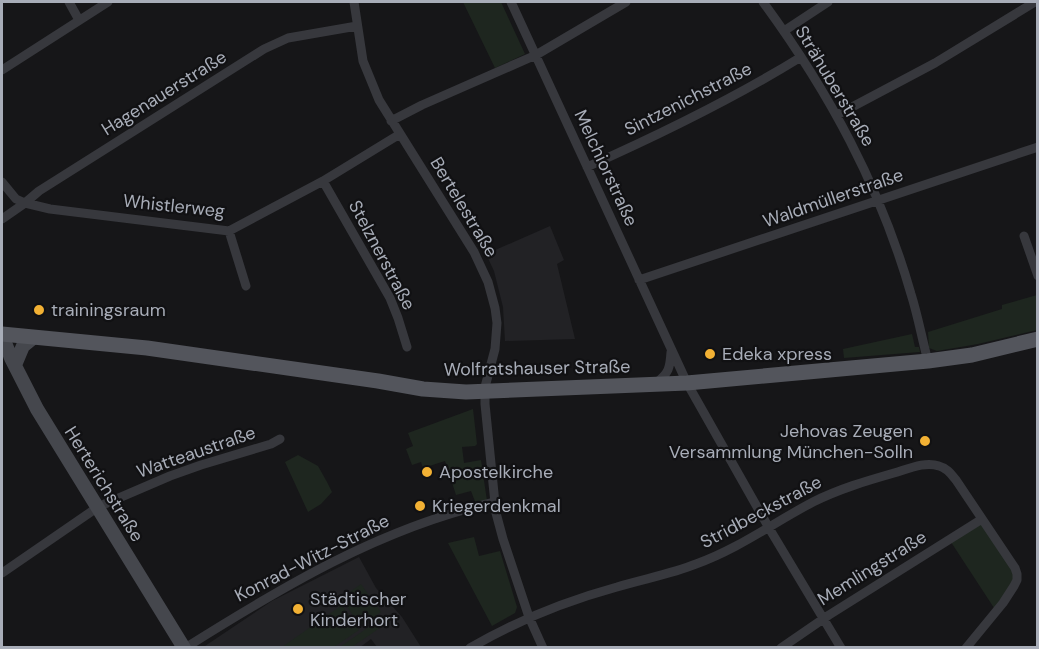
<svg xmlns="http://www.w3.org/2000/svg" width="1039" height="649" viewBox="0 0 1039 649" font-family="'DM Sans',sans-serif">
<style>
.built{fill:#222225}
.green{fill:#1e261f}
.lines{fill:none;stroke-linecap:round;stroke-linejoin:round}
.street{stroke:#37383d;stroke-width:9}
.secondary{stroke:#45474d;stroke-width:14}
.primary{stroke:#53555c;stroke-width:15}
.poi-dot{fill:#f2b134;stroke:#111113;stroke-width:2}
.labels{text-anchor:middle;stroke-width:4.5;stroke-linejoin:round;paint-order:stroke}
.street-label{font-size:18px;fill:#a8adb8;stroke:#111113}
.poi-label{font-size:18px;fill:#a8adb8;stroke:#111113;text-anchor:start}
</style>
<rect width="100%" height="100%" fill="#161618"/>
<path class="built" d="M 550,226 L 564,260 L 557,264 L 575,339 L 505,341 L 503,307 L 494,271 L 486,254 Z
M 359,557 L 376,588 L 402,617 L 421,647 L 377,647 L 371,639 L 359,648 L 202,648 L 272,601 Z"/>
<path class="green" d="M 463,2 L 501,2 L 525,54 L 495,68 Z
M 1037,295 L 1037,330 L 978,344 L 937,351 L 929,348 L 928,332 L 1002,309 L 1002,305 Z
M 912,334 L 915,347 L 919,347 L 920,352 L 844,358 L 843,349 Z
M 473,409 L 477,444 L 475,446 L 462,447 L 464,463 L 481,460 L 487,501 L 476,504 L 471,491 L 456,495 L 445,461 L 423,468 L 421,462 L 412,465 L 406,449 L 413,446 L 408,433 Z
M 298,455 L 318,466 L 327,482 L 332,492 L 321,504 L 308,512 L 285,462 Z
M 982,519 L 1017,574 L 996,611 L 949,539 Z
M 474,537 L 479,556 L 500,551 L 517,607 L 515,613 L 492,626 L 448,543 Z
M 361,584 L 381,612 L 360,626 L 341,598 Z
M 342,605 L 359,630 L 334,647 L 282,647 Z
M 386,615 L 390,621 L 352,647 L 340,647 Z"/>
<g class="lines">
<path class="street" d="M 69,2 L 79,20
M 354,2 L 363,61 L 379,100 L 474,252 L 488,282 L 495,308 L 497,323 L 495,349 L 485,387 L 485,404 L 496,513 L 503,539 L 529,617 L 543,648
M 511,2 L 687,383 L 769,528 L 841,648
M 763,2 C 829,92 880,186 911,294 C 918,316 922,339 928,361
M 784,31 L 828,2
M 2,70 L 108,2
M 837,115 L 935,63 L 1035,2
M 391,121 L 422,105 L 536,55 L 626,2
M 587,167 C 661,134 733,99 801,57
M 323,181 L 390,298 L 398,318 L 407,347
M 2,182 L 16,199 L 25,203 L 50,209 L 229,231 L 323,181 L 400,134
M 2,219 L 25,203 L 39,191 L 264,49 L 288,38 L 357,26
M 229,231 L 246,286
M 1024,236 L 1038,276
M 639,280 L 1038,147
M 656,383 C 669,373 670,368 671,352
M 2,573 L 98,507 L 170,476 L 201,465 L 271,444 L 280,439
M 185,648 C 282,587 382,527 495,502
M 470,648 C 516,621 566,601 617,587 C 643,579 671,574 696,564 C 738,549 773,523 813,502 C 839,489 866,481 894,473 C 908,469 925,461 939,466 C 947,468 951,474 956,480 L 1015,568 L 1017,574 L 1017,580 L 1014,586 L 1003,603 L 966,648
M 781,648 L 829,615 L 982,519"/>
<path class="secondary" d="M 2,335 L 11,358 L 37,409 L 184,648
M 15,365 L 23,346 L 34,337"/>
<path class="primary" d="M 2,334 L 147,348 L 378,381 L 423,389 L 466,392 L 687,383 L 928,361 L 972,355 L 1038,339"/>
</g>
<g class="poi-dot">
<circle cx="39" cy="310" r="6"/>
<circle cx="710" cy="354" r="6"/>
<circle cx="925" cy="441" r="6"/>
<circle cx="427" cy="472" r="6"/>
<circle cx="420" cy="506" r="6"/>
<circle cx="298" cy="609" r="6"/>
</g>
<g class="labels">
<g class="street-label">
<text transform="translate(835 86) rotate(59)" y="6">Strähuberstraße</text>
<text transform="translate(164 93) rotate(-32)" y="6">Hagenauerstraße</text>
<text transform="translate(688 99) rotate(-27)" y="6">Sintzenichstraße</text>
<text transform="translate(606 168) rotate(65)" y="6">Melchiorstraße</text>
<text transform="translate(833 198) rotate(-19)" y="6">Waldmüllerstraße</text>
<text transform="translate(174 206) rotate(6)" y="6">Whistlerweg</text>
<text transform="translate(464 207) rotate(59)" y="6">Bertelestraße</text>
<text transform="translate(382 255) rotate(62)" y="6">Stelznerstraße</text>
<text transform="translate(537 368) rotate(-1)" y="6">Wolfratshauser Straße</text>
<text transform="translate(196 452) rotate(-19)" y="6">Watteaustraße</text>
<text transform="translate(104 484) rotate(58)" y="6">Herterichstraße</text>
<text transform="translate(761 512) rotate(-28)" y="6">Stridbeckstraße</text>
<text transform="translate(312 558) rotate(-27)" y="6">Konrad-Witz-Straße</text>
<text transform="translate(872 568) rotate(-32)" y="6">Memlingstraße</text>
</g>
<g class="poi-label">
<text x="51" y="316">trainingsraum</text>
<text x="722" y="360">Edeka xpress</text>
<text x="913" y="437" text-anchor="end">Jehovas Zeugen<tspan x="913" dy="21">Versammlung München-Solln</tspan></text>
<text x="439" y="478">Apostelkirche</text>
<text x="432" y="512">Kriegerdenkmal</text>
<text x="310" y="605">Städtischer<tspan x="310" dy="21">Kinderhort</tspan></text>
</g>
</g>
<rect width="1039" height="649" fill="none" stroke="#a8adb8" stroke-width="6"/>
</svg>
